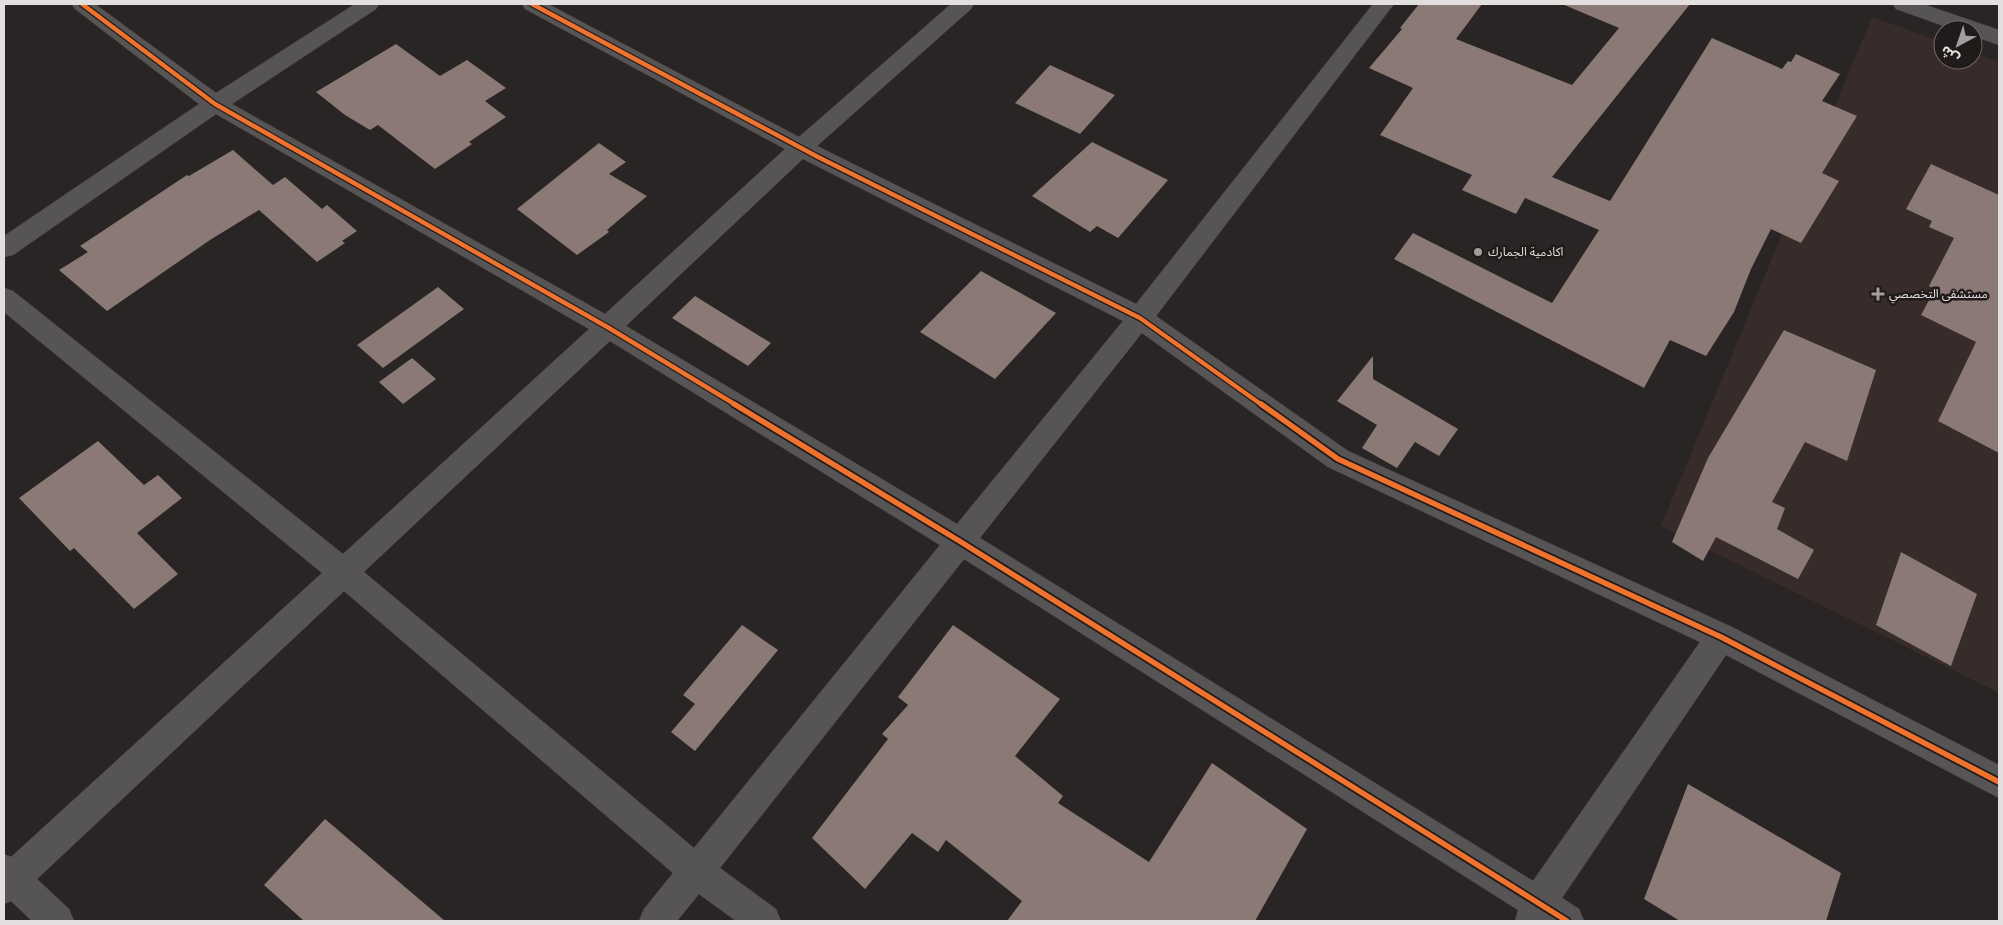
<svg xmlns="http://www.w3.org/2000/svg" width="2003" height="925" viewBox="0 0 2003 925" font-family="Lato,'Noto Sans Arabic',sans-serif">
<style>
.built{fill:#372c2a}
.building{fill:#8a7975}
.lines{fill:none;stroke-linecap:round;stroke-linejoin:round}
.minor-casing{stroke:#444140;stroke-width:1}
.minor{fill:#565454;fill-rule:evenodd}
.cycleway-far1-casing{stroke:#201b1a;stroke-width:7}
.cycleway-casing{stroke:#201b1a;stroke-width:9}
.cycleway-far1{stroke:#ef722f;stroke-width:4.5}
.cycleway{stroke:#ef722f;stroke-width:5.5}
.poi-dot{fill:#a29e9d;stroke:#201b1a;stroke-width:2}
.labels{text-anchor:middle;stroke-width:5;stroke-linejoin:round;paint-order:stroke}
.poi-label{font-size:12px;fill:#e3dfde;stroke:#201b1a;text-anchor:start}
</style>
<rect width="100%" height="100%" fill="#292524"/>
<path class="built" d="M 1872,17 L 1943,42 L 1943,60 L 1973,60 L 1973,53 L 1999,62 L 1999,693 L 1661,526 Z"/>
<path class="building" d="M 1419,4 L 1482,4 L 1456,39 L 1572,85 L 1619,28 L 1562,4 L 1690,4 L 1552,177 L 1610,201 L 1712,38 L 1782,69 L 1788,61 L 1791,62 L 1796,54 L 1840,74 L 1822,101 L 1857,116 L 1822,173 L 1839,181 L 1801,243 L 1771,229 L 1751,269 L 1734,312 L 1706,356 L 1670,340 L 1644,388 L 1394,259 L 1413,233 L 1552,303 L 1599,230 L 1525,198 L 1516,214 L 1462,190 L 1472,175 L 1380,135 L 1413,88 L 1369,68 L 1402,29 L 1400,28 Z
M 396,44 L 440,76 L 467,60 L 506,88 L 485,101 L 506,117 L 469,142 L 472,144 L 435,169 L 378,125 L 370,130 L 345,115 L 316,92 Z
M 1050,65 L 1115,95 L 1080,134 L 1015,103 Z
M 1092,142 L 1168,180 L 1118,238 L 1097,226 L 1090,232 L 1032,196 Z
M 599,143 L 626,162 L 609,174 L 647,196 L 607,230 L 609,232 L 577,255 L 517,209 Z
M 233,150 L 273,185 L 285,177 L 322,209 L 327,205 L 357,231 L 342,241 L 345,243 L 317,262 L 259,210 L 210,240 L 107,311 L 59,270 L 88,252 L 80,246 L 187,175 L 189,176 Z
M 1931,164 L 1999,195 L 1999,453 L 1938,421 L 1976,342 L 1921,315 L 1935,289 L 1929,286 L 1954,238 L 1929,227 L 1932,221 L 1906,209 Z
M 981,271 L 1056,313 L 995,379 L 920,332 Z
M 438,287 L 464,309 L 383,368 L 357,345 Z
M 695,296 L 771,343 L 748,366 L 672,318 Z
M 1784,330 L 1876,370 L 1847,461 L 1805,442 L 1772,502 L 1785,508 L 1777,529 L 1814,550 L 1798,579 L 1716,537 L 1703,561 L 1672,542 L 1708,458 Z
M 1373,356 L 1373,379 L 1458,429 L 1439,456 L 1415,442 L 1397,468 L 1362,448 L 1377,425 L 1337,401 Z
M 412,358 L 436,379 L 403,404 L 379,382 Z
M 98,441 L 144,485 L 158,475 L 182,498 L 137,533 L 178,574 L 134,609 L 74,548 L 70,551 L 19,498 Z
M 1901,552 L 1977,594 L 1951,666 L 1876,625 Z
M 742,625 L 778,650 L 695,751 L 671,732 L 695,704 L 683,695 Z
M 953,625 L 1060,699 L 1015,756 L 1063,796 L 1058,803 L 1149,862 L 1212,763 L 1307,829 L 1255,921 L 1007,921 L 1022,901 L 946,840 L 938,852 L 912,833 L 865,889 L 812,838 L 888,739 L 882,734 L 908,705 L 898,697 Z
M 1688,784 L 1841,873 L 1826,921 L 1680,921 L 1644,899 Z
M 325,819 L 445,921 L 304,921 L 264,885 Z"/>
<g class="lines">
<defs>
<path id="minor" d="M 72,4 L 95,4 L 216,93 L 355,4 L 379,4 L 376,9 L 232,104 L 605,314 L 785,149 L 525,9 L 522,4 L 548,4 L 799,137 L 951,4 L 974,4 L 971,9 L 817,146 L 1136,304 L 1373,4 L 1394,4 L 1156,316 L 1348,451 L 1732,627 L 1999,765 L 1999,798 L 1726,655 L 1562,898 L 1579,909 L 1584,921 L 1515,921 L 1518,910 L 964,559 L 720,868 L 776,909 L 781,921 L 736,921 L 699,894 L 677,921 L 639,921 L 644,909 L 673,873 L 344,591 L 37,879 L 69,909 L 74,921 L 32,921 L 11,901 L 4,904 L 4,854 L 11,857 L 322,573 L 4,312 L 4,288 L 13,291 L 343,554 L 589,329 L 216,114 L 13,255 L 4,257 L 4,236 L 199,104 L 75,9 ZM 803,159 L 1123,321 L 957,524 L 626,326 ZM 1142,333 L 1328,467 L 1700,642 L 1533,881 L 980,538 ZM 610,341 L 940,545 L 694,848 L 364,572 Z
M 1893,4 L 1923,4 L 1999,30 L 1999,45 L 1973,36 L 1973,30 L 1955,30 L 1896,9 Z"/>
</defs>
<use href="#minor" class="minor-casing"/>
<use href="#minor" class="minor"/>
<defs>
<path id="cycleway-far1" d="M 82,4 L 215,104 L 609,328 L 736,405
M 532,4 L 818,157 L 1140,318 L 1262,405"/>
<path id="cycleway" d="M 734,404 L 961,542 L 1567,921
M 1261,404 L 1338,459 L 1721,637 L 1999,782"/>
</defs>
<use href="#cycleway-far1" class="cycleway-far1-casing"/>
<use href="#cycleway" class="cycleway-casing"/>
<use href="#cycleway-far1" class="cycleway-far1"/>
<use href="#cycleway" class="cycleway"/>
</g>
<g class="poi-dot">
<circle cx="1478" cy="252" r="5"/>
<path d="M1875.5 286.5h5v5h5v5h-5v5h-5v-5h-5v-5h5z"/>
</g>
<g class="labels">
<g class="poi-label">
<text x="1488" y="256">اكادمية الجمارك</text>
<text x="1889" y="298">مستشفى التخصصي</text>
</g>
</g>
<rect width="2003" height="925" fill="none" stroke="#e3dfde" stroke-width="10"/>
<g transform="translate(1958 45) rotate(220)"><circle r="24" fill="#201b1a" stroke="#6e6968"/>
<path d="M0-4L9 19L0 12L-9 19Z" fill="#a29e9d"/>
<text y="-8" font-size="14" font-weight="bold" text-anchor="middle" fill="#e3dfde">ش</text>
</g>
</svg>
